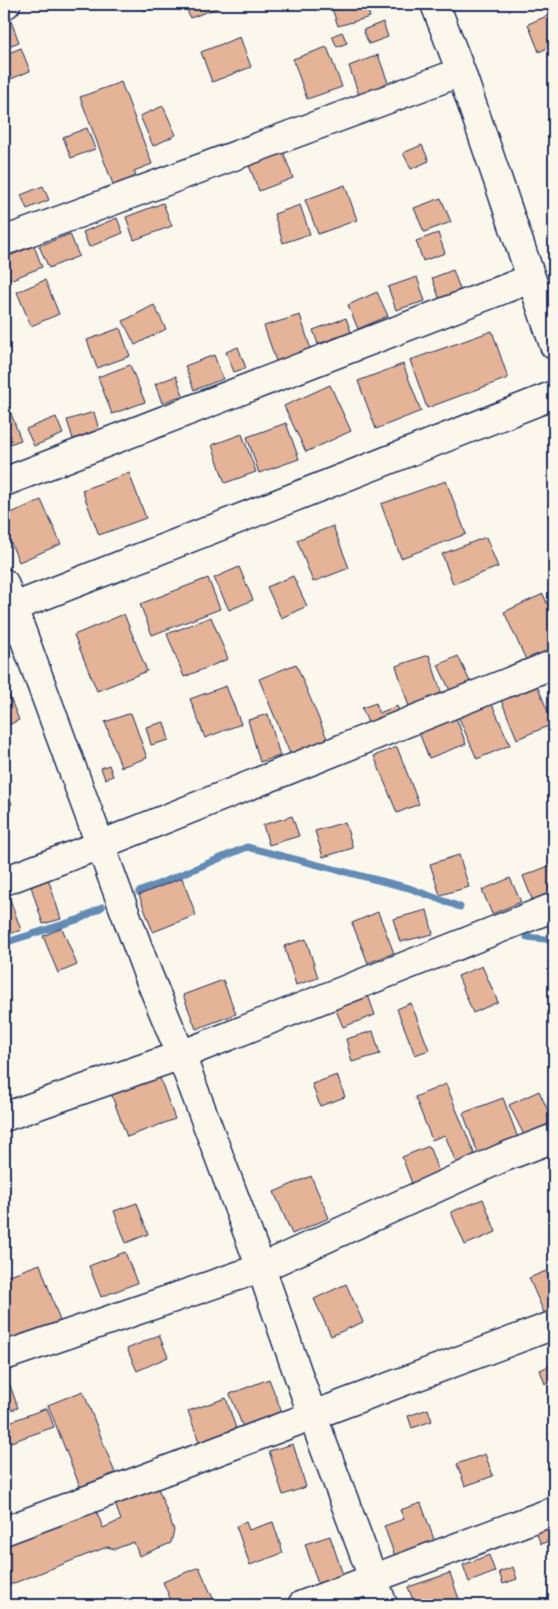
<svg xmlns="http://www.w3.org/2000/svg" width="558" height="1609" viewBox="0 0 558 1609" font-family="'Balsamiq Sans',sans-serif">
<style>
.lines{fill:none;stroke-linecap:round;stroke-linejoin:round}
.stream{stroke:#628bb6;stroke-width:7}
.building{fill:#e5b397;stroke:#1b2f5e}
.minor-casing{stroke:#1b2f5e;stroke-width:31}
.minor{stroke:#fbf7ec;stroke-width:28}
</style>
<rect width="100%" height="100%" fill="#fbf7ec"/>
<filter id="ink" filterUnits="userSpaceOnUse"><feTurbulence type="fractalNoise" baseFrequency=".02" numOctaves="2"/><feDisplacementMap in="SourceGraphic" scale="10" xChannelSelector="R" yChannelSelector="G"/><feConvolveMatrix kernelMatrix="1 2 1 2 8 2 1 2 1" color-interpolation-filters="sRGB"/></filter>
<g filter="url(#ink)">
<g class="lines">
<path class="stream" d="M 139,892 L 247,847 L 409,888 L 460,907
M 527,937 L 554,940
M 4,943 L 80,919 L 102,907"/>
</g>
<path class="building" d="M 140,4 L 161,4 L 143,11 Z
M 185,4 L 215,4 L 217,8 L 190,18 Z
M 337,4 L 366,4 L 370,17 L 338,26 L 331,6 Z
M 554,13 L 554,45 L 539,52 L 528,24 Z
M 9,16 L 19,42 L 4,48 L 4,17 Z
M 383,22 L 388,37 L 369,44 L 363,30 Z
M 342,32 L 347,43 L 337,47 L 332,36 Z
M 240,37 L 251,67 L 212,82 L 201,52 Z
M 327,47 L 342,87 L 307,99 L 293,59 Z
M 21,48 L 30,71 L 11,79 L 4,55 Z
M 378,55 L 390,88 L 360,98 L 349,66 Z
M 121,82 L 152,164 L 134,171 L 137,178 L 114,187 L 80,97 Z
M 163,106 L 176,135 L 153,146 L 140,116 Z
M 87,128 L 95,149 L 71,158 L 63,137 Z
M 422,145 L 429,161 L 411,169 L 403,153 Z
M 282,149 L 293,178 L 259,191 L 248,163 Z
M 345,185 L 357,220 L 318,234 L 305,200 Z
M 43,186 L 49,200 L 27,209 L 21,195 Z
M 441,198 L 451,222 L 424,232 L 414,208 Z
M 163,203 L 172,226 L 134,240 L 126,217 Z
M 300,205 L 310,234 L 283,243 L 274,214 Z
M 117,218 L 123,233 L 89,247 L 83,232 Z
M 438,233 L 445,253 L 423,261 L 416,241 Z
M 70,234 L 79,256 L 49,268 L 39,246 Z
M 34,246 L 42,267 L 10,280 L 4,265 L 4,258 Z
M 453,270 L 461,292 L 440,300 L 432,278 Z
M 417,277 L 425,301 L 396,310 L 388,287 Z
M 45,280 L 59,314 L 31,326 L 17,292 Z
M 377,292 L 388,316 L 358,329 L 348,305 Z
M 154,305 L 166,329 L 135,345 L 123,321 Z
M 300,315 L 311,350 L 276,361 L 264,326 Z
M 346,318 L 351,332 L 318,344 L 313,330 Z
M 120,328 L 130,356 L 97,368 L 87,340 Z
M 492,331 L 508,378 L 427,408 L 410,360 Z
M 238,347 L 246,368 L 234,372 L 226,352 Z
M 214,355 L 223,379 L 194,390 L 185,366 Z
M 403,364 L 421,411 L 376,429 L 358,381 Z
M 130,365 L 145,402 L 112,414 L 98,377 Z
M 176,376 L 183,395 L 162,403 L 155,384 Z
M 330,385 L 351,431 L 306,452 L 284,406 Z
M 10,411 L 21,440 L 4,446 L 4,413 Z
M 94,412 L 99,430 L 73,439 L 67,420 Z
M 56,417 L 63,434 L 34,446 L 26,429 Z
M 286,423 L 299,459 L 259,473 L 247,437 Z
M 242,434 L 256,472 L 225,483 L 212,445 Z
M 129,473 L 146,518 L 99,535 L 82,490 Z
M 446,481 L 466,534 L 401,558 L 381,504 Z
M 41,500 L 61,544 L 19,562 L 4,527 L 4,516 Z
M 333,526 L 349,568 L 313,582 L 297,540 Z
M 486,537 L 498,567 L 453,584 L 442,554 Z
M 239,567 L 253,600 L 229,610 L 214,578 Z
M 293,576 L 307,606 L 281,618 L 267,587 Z
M 208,578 L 220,609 L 152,635 L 140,604 Z
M 543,594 L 554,619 L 554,652 L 528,664 L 504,612 Z
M 124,614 L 147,671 L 97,691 L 74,635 Z
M 211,617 L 228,659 L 184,677 L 167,634 Z
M 429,655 L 444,700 L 410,710 L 396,666 Z
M 458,656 L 473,688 L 453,697 L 438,665 Z
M 296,664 L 328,741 L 291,756 L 259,679 Z
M 4,683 L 19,720 L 4,727 Z
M 537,685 L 553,724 L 517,739 L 501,700 Z
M 226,686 L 241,724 L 205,738 L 190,699 Z
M 491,702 L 510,745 L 477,759 L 458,716 Z
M 376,703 L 379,713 L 397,706 L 402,718 L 371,730 L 362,708 Z
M 131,713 L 147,758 L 121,767 L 105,722 Z
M 268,714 L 280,756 L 260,762 L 248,720 Z
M 455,715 L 466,744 L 429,758 L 418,730 Z
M 164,722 L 169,740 L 151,745 L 146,727 Z
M 397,747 L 419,804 L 397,813 L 374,756 Z
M 109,765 L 113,776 L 105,779 L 101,768 Z
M 4,783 L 12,804 L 4,808 Z
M 292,816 L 299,836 L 269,845 L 263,825 Z
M 345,822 L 353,848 L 323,857 L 315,831 Z
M 459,855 L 469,887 L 440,895 L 430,864 Z
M 554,864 L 554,896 L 534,904 L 523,876 Z
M 47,875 L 61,919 L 43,924 L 29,880 Z
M 182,878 L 196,915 L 153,932 L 139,895 Z
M 510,878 L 521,902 L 492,914 L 482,890 Z
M 4,888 L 6,888 L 21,930 L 4,936 Z
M 427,910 L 433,934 L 400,942 L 393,919 Z
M 378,912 L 394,953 L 368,963 L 352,923 Z
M 62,928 L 77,965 L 58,973 L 43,936 Z
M 306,939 L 318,978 L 296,985 L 284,946 Z
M 482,966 L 498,1002 L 473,1013 L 458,976 Z
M 223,980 L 236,1014 L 196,1029 L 183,995 Z
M 368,995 L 375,1015 L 343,1027 L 335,1008 Z
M 411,1003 L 429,1050 L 415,1055 L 397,1009 Z
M 373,1031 L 380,1054 L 352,1062 L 346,1039 Z
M 157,1070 L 175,1119 L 127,1137 L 109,1088 Z
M 337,1075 L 345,1097 L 320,1106 L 312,1084 Z
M 446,1084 L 476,1158 L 457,1165 L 445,1135 L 432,1140 L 415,1097 Z
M 539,1091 L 554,1124 L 525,1137 L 509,1105 Z
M 503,1098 L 518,1138 L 478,1153 L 463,1113 Z
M 429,1146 L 440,1176 L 413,1186 L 402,1157 Z
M 311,1176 L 329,1218 L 292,1234 L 274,1192 Z
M 4,1179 L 10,1195 L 4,1197 Z
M 483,1199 L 496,1232 L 465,1245 L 451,1212 Z
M 137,1203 L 148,1234 L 126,1243 L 114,1211 Z
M 125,1252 L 137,1283 L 101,1297 L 89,1266 Z
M 40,1264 L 60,1321 L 5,1340 L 4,1277 Z
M 546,1271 L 554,1290 L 554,1311 L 545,1315 L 529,1278 Z
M 346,1284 L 363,1322 L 331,1336 L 314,1299 Z
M 159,1335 L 168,1357 L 137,1371 L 127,1349 Z
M 553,1364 L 554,1381 L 545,1384 L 540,1370 Z
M 5,1371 L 18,1408 L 4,1412 L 4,1372 Z
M 269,1379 L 283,1415 L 244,1430 L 230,1394 Z
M 83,1391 L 115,1473 L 80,1487 L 48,1405 Z
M 226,1398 L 239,1438 L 202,1450 L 188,1411 Z
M 47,1408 L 54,1427 L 11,1442 L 4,1424 Z
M 428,1409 L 432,1421 L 412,1428 L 408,1416 Z
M 293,1444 L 306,1487 L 283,1495 L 269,1451 Z
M 554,1449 L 554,1468 L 548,1452 Z
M 485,1454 L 493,1476 L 465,1486 L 457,1464 Z
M 158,1488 L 174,1530 L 171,1543 L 139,1556 L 134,1542 L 115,1549 L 107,1547 L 4,1587 L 4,1546 L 96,1510 L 103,1528 L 121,1520 L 115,1504 Z
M 421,1503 L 436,1545 L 396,1559 L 384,1526 L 404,1519 L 400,1510 Z
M 246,1522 L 249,1530 L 273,1522 L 283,1553 L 250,1565 L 236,1526 Z
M 554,1525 L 554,1539 L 541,1544 L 536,1532 Z
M 330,1536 L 343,1575 L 318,1584 L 305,1544 Z
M 489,1555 L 495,1572 L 469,1582 L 463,1565 Z
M 199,1567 L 216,1605 L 173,1605 L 163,1582 Z
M 513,1567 L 517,1579 L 503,1584 L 499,1572 Z
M 450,1573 L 461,1605 L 415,1605 L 408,1587 Z"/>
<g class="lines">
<defs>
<path id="minor" d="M 435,4 L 461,72 L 554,345
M 4,5 L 6,4
M 4,241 L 461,72
M 4,482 L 530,279
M 4,583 L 147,972 L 181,1055 L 261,1268 L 313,1417 L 383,1605
M 4,611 L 554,395
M 4,881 L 100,845 L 554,664
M 4,1117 L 181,1055 L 554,907
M 4,1356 L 261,1268 L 502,1158 L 554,1138
M 4,1531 L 554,1325
M 302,1605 L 554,1511"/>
</defs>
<use href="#minor" class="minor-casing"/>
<use href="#minor" class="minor"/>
</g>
</g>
<rect width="558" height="1609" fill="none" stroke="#fbf7ec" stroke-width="20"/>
<rect x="10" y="10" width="538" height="1589" fill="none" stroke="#1b2f5e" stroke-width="2" filter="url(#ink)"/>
</svg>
